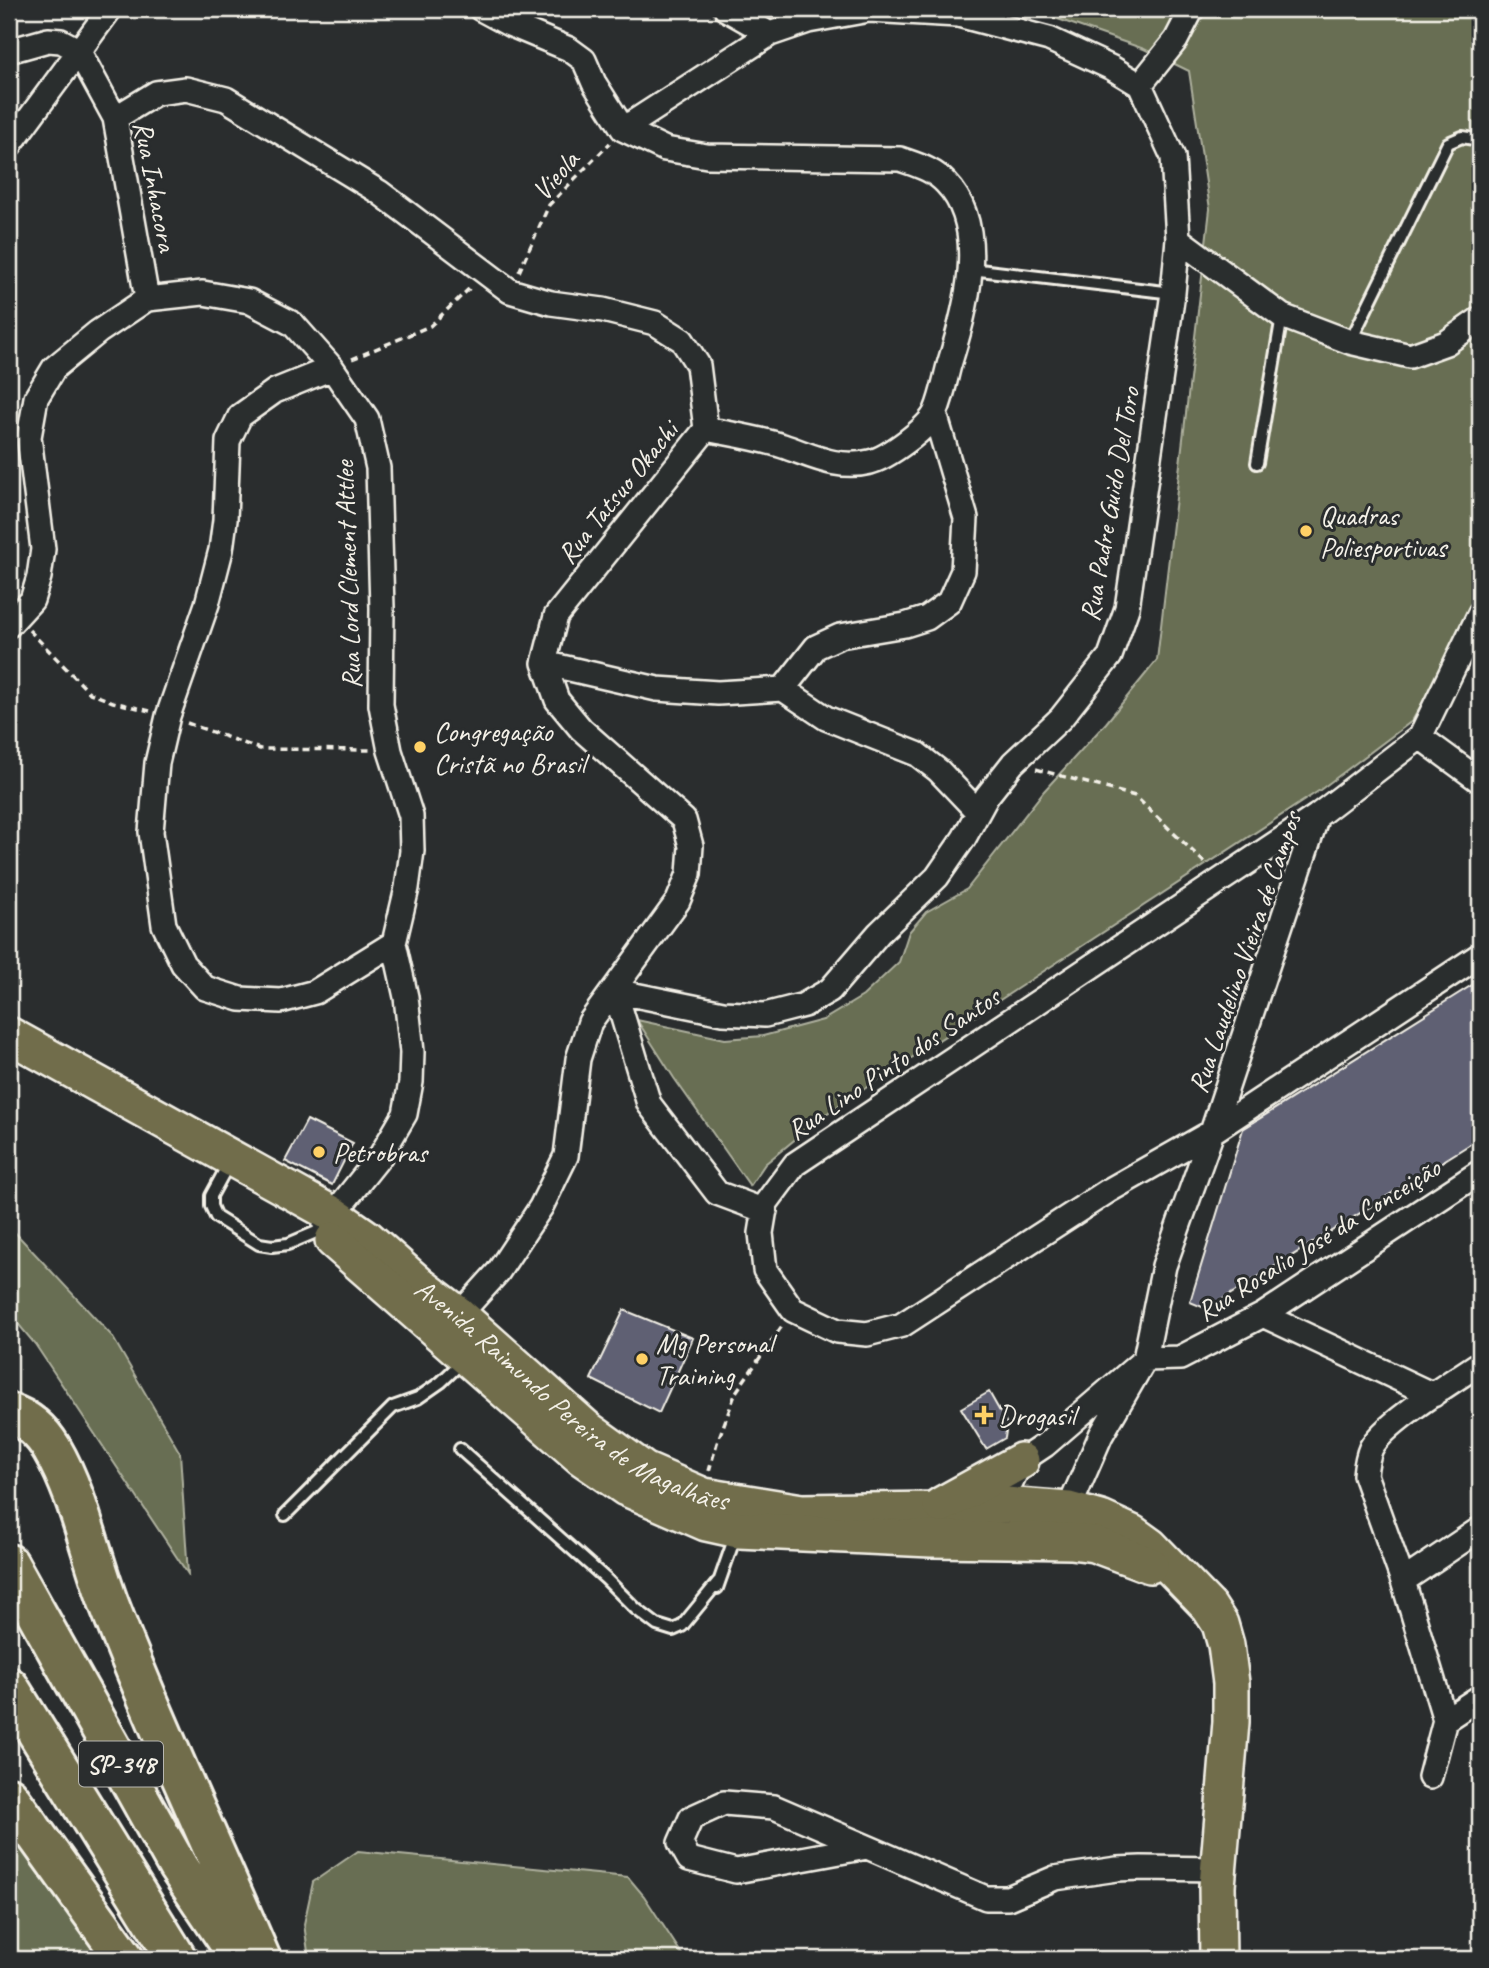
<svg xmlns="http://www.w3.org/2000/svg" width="1489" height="1968" viewBox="0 0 1489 1968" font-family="Caveat,sans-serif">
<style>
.green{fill:#676e53;stroke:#aeb09e;stroke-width:2}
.building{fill:#5e6173;stroke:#f4f1e8;stroke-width:2}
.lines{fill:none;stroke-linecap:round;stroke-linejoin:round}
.lane-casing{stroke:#f4f1e8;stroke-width:16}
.street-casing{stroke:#f4f1e8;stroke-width:28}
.primary-casing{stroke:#f4f1e8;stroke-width:40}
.highway-casing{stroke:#f4f1e8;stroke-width:44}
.path{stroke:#f4f1e8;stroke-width:3.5;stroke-dasharray:7 5;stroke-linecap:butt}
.lane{stroke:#2a2d2e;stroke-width:10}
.street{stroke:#2a2d2e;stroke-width:23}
.primary{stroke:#716d4b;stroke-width:35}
.highway{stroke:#716d4b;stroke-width:38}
.poi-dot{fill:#ffd166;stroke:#2a2d2e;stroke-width:2.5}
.labels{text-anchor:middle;stroke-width:6;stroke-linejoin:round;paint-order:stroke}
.shield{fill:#2a2d2e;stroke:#b7b6b0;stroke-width:2}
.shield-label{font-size:26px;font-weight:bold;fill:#f4f1e8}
.street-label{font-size:28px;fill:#f4f1e8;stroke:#2a2d2e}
.poi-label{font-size:28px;fill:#f4f1e8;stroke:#2a2d2e;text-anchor:start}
</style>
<rect width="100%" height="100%" fill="#2a2d2e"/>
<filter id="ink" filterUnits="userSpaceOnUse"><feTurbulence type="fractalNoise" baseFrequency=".0143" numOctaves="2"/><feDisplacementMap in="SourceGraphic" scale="14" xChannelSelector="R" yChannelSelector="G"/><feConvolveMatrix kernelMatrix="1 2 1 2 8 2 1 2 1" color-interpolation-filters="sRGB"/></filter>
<g filter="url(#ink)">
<path class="green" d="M 1029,9 L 1480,9 L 1480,583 L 1451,652 L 1412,721 L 1320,790 L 826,1114 L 765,1164 L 750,1186 L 674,1078 L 637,1020 L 725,1039 L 763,1036 L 823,1020 L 863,996 L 899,962 L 909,932 L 926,912 L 967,889 L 1044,791 L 1106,723 L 1157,660 L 1210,209 L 1189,71 L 1144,49 Z
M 9,1226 L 112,1336 L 180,1453 L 188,1574 L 35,1344 L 9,1313 Z
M 9,1824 L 106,1959 L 9,1959 Z
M 358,1851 L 628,1877 L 644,1896 L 685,1959 L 309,1959 L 304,1924 L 313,1882 Z"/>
<path class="building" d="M 1480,980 L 1480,1138 L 1207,1309 L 1190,1302 L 1243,1129 Z
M 307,1120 L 353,1143 L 332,1185 L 285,1161 Z
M 624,1310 L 693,1338 L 659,1413 L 591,1379 Z
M 989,1392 L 1007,1424 L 1005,1438 L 986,1449 L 961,1408 Z"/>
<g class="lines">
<defs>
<path id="lane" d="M 971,269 L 1173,293
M 1350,342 L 1448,143 L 1462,137 L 1480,140
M 1257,463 L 1282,316
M 229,1163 L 211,1196 L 211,1206 L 216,1217 L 259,1244 L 272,1246 L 288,1244 L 321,1230
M 460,1449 L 606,1579 L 636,1609 L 657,1625 L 673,1630 L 682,1626 L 718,1582
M 285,1515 L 393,1407 L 418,1398 L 441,1382 L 464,1360
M 717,1588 L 736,1534"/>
<path id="street" d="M 481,9 L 509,24 L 569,49 L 584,60 L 594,83 L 623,129 L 665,149 L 707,156 L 900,159 C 917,165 933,169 946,183 C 990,228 965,313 949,365 C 945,380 942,397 936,411 C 929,428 887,458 870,462 C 838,470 813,456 783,446 C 758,438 731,434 706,429
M 726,9 L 770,34
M 9,51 L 48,40 L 61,41 L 78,50 L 115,118 L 147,299
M 1140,85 L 1176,40 L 1192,9
M 115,118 L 156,93 L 186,89 L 226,99 L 379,192 L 510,291 L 551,303 L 603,310 L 655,323 L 682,340 L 698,365 L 706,429 L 556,616 L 544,663 L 557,700 L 581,729 L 684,820 L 691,846 L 689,874 L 678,901 L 590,1022 L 578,1059 L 566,1156 L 541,1207 L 498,1272 L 450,1325
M 9,146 L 110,9
M 1178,239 L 1282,316 L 1350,342 L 1410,356 L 1446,343 L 1480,319
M 332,368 L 275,391 L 240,416 L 228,441 L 225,520 L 221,550 L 207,604 L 168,716 L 157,763 L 151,832 L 164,925 L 183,964 L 205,988 L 240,999 L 281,1001 L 315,992 L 394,943
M 9,625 L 32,600 L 39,577 L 43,549 L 29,437 L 36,398 L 54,368 L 98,332 L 147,299 L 203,293 L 249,301 L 293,324 L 332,368 L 367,419 L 378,468 L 382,608 L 381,705 L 390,751 L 411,816 L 412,851 L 407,888 L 394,943 L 406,997 L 412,1052 L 411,1082 L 405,1114 L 381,1155 L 325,1225
M 544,663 L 657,689 L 718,693 L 783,689
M 783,689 L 816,647 L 840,636 L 905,625 L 927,618 L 949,602 L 963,571 L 966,518 L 935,414
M 783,689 L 826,718 L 917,754 L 939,771 L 978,812
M 1420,737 L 1480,781
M 1317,816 L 795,1164 L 766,1203 L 761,1233 L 765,1270 L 793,1310 L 837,1331 L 867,1334 L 902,1325 L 1108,1191 L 1212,1132 L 1480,955
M 615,991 L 723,1013 L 765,1015 L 804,1005 L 830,990 L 879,933 L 937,877 L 964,838 L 987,796 L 1013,763 L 1061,718 L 1110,656 L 1127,608 L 1173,293 L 1178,239 L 1173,157 L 1140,85 L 1112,68 L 1049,39 L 958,15 L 869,10 L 808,21 L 770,34 L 623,129
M 615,991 L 649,1104 L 717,1193 L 765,1211
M 1263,1315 L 1433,1395
M 1003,1518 L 1010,1484 L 1021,1461 L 1045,1445 L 1145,1359 L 1180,1358 L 1263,1315 L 1480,1172
M 1064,1520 L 1101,1435 L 1145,1359 L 1164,1266 L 1212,1132 L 1317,816 L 1420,737 L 1480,613
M 1403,1581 L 1480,1529
M 1445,1720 L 1480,1697
M 1430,1777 L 1445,1720 L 1403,1581 L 1365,1475 C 1366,1465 1367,1457 1371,1448 C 1385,1422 1454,1381 1480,1363
M 867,1847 L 736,1871 L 689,1859 L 680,1843 L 691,1818 L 724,1803 L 774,1807 L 986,1898 L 1008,1898 L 1055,1878 L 1117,1869 L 1141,1868 L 1218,1869"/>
<g id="primary">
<path id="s1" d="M 9,1035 L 334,1215 L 367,1238 L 421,1286 L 459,1315 L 587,1429 L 644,1470 L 704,1496 L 802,1512 L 932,1510 L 1005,1505 L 1069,1510 L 1101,1519 L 1132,1533 L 1150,1546 L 1209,1607 L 1220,1624 L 1226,1645 L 1231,1683 L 1231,1722 L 1217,1886 L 1218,1959"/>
<path d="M 333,1240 L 581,1457 L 626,1488 L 706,1523 L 738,1530 L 931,1539 L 1071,1541 L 1094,1544 L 1150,1565"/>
<path d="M 941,1505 L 1021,1461"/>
</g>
<path id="highway" d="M 9,1413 C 28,1419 42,1432 52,1449 C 79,1495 90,1554 109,1604 C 155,1724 211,1841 261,1959
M 9,1564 L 178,1867 L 240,1959
M 9,1687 L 177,1959
M 9,1797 L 125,1959"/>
</defs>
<use href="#lane" class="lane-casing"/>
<use href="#street" class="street-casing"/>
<use href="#primary" class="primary-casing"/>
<use href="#highway" class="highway-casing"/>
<path class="path" d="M 1101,9 L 1105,14 L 1118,9
M 519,272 L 549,205 L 610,143
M 352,359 L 430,326 L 472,286
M 29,630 L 90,693 L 113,702 L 150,711
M 187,723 L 260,749 L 371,750
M 1036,769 L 1135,796 L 1207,865
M 709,1471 L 717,1443 L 736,1392 L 782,1326"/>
<use href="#lane" class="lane"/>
<use href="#street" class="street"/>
<use href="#primary" class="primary"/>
<use href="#highway" class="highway"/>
</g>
</g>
<g class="poi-dot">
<circle cx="1306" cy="531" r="7"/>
<circle cx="420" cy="747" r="7"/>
<circle cx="319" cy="1152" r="7"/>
<circle cx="642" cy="1359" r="7"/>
<path d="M980.5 1404.5h7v7h7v7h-7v7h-7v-7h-7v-7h7z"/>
</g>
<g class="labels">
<rect class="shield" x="79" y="1741.5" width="84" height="45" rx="5"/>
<g class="shield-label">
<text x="121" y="1773">SP-348</text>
</g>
<g class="street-label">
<text transform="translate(555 175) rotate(-49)" y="10">Vieola</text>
<text transform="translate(156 186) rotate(79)" y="10">Rua Inhacora</text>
<text transform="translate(617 492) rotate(-51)" y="10">Rua Tatsuo Okachi</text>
<text transform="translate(1109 504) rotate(-80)" y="10">Rua Padre Guido Del Toro</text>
<text transform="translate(347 575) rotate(-92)" y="10">Rua Lord Clement Attlee</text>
<text transform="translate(1244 952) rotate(-71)" y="10">Rua Laudelino Vieira de Campos</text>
<text transform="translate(893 1063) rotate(-34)" y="10">Rua Lino Pinto dos Santos</text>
<text transform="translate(1318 1239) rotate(-32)" y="10">Rua Rosalio José da Conceição</text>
<text dy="10" stroke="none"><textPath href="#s1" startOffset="672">Avenida Raimundo Pereira de Magalhães</textPath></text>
</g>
<g class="poi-label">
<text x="1320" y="525">Quadras<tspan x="1320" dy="32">Poliesportivas</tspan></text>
<text x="434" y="741">Congregação<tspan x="434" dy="32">Cristã no Brasil</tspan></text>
<text x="333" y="1162">Petrobras</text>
<text x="656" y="1353">Mg Personal<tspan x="656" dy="32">Training</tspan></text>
<text x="998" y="1425">Drogasil</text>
</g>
</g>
<rect width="1489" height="1968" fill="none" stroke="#2a2d2e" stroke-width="35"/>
<rect x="18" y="18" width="1454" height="1933" fill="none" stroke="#f4f1e8" stroke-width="2.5" filter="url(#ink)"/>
</svg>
